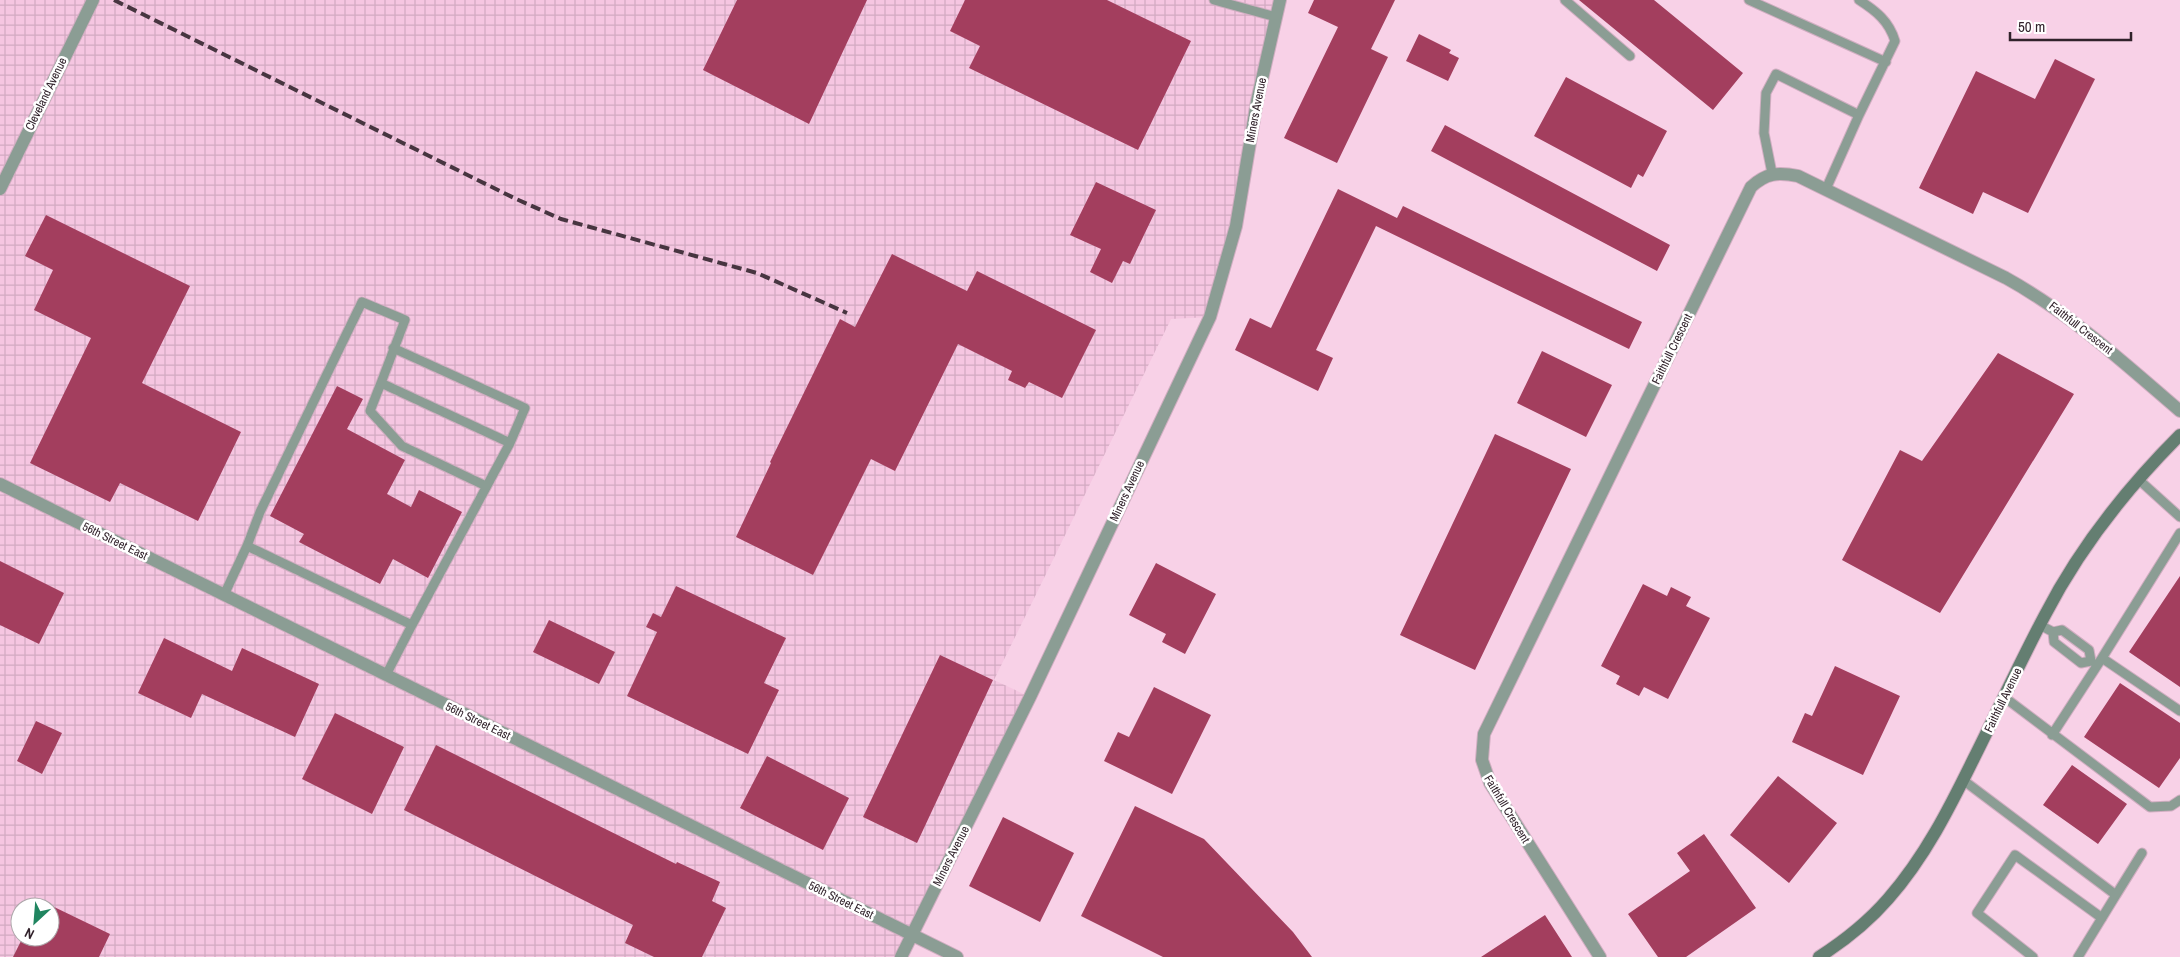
<svg xmlns="http://www.w3.org/2000/svg" width="2180" height="957" viewBox="0 0 2180 957" font-family="'Archivo Narrow',sans-serif">
<style>
.industrial{fill:url(#industrial-grid);fill-rule:evenodd}
.building{fill:#a33e5e}
.lines{fill:none;stroke-linecap:round;stroke-linejoin:round}
.lane-casing{stroke:#d0aec1;stroke-width:11}
.street-casing{stroke:#d0aec1;stroke-width:14}
.secondary-casing{stroke:#d0aec1;stroke-width:14}
.lane{stroke:#8b9d94;stroke-width:9}
.street{stroke:#8b9d94;stroke-width:12}
.secondary{stroke:#647e71;stroke-width:12}
.rail{stroke:#473540;stroke-width:4;stroke-dasharray:10 5;stroke-linecap:butt}
.labels{text-anchor:middle;stroke-width:5;stroke-linejoin:round;paint-order:stroke}
.street-label{font-size:12px;fill:#31222b;stroke:#fff}
</style>
<defs>
<pattern id="industrial-grid" width="8" height="8" patternUnits="userSpaceOnUse" patternTransform="scale(1.25)"><rect width="8" height="8" fill="#f5c6e1"/><path d="M0 4h8M4 0v8" fill="none" stroke="#d2aac1"/></pattern>
</defs>
<rect width="100%" height="100%" fill="#f8d1e7"/>
<path class="industrial" d="M 0,0 L 1280,0 L 1210,317 L 1171,319 L 994,680 L 1030,697 L 901,957 L 0,957 ZM 20,907 L 50,907 L 50,937 L 20,937 Z"/>
<path class="building" d="M 737,0 L 867,0 L 809,124 L 703,70 Z
M 965,0 L 1107,0 L 1191,41 L 1138,150 L 969,68 L 980,46 L 950,31 Z
M 1314,0 L 1395,0 L 1371,49 L 1388,57 L 1337,163 L 1284,138 L 1338,27 L 1308,13 Z
M 1579,0 L 1654,0 L 1743,73 L 1713,110 Z
M 1419,34 L 1451,50 L 1449,53 L 1459,58 L 1448,81 L 1406,61 Z
M 2055,59 L 2095,79 L 2028,213 L 1983,192 L 1973,214 L 1919,188 L 1976,71 L 2035,99 Z
M 1566,77 L 1667,131 L 1643,177 L 1638,174 L 1631,188 L 1534,136 Z
M 1445,125 L 1670,245 L 1657,271 L 1431,151 Z
M 1096,182 L 1156,210 L 1130,264 L 1123,261 L 1112,283 L 1090,272 L 1101,249 L 1070,235 Z
M 1338,189 L 1397,218 L 1403,206 L 1642,322 L 1629,349 L 1376,226 L 1316,350 L 1333,358 L 1318,391 L 1235,350 L 1250,318 L 1271,328 Z
M 46,215 L 190,286 L 142,383 L 241,432 L 198,521 L 120,483 L 110,502 L 30,463 L 91,338 L 34,310 L 53,270 L 25,256 Z
M 892,254 L 967,291 L 977,271 L 1096,330 L 1062,398 L 1029,382 L 1025,388 L 1008,380 L 1012,371 L 958,344 L 895,471 L 871,459 L 813,575 L 736,537 L 771,463 L 770,462 L 840,319 L 855,327 Z
M 1542,351 L 1612,385 L 1586,437 L 1517,403 Z
M 1998,353 L 2074,394 L 1940,613 L 1842,560 L 1900,450 L 1922,461 Z
M 337,386 L 363,399 L 347,429 L 405,460 L 387,494 L 411,507 L 419,490 L 462,512 L 428,578 L 393,559 L 380,584 L 299,542 L 304,534 L 270,516 Z
M 1495,434 L 1571,469 L 1475,670 L 1400,635 Z
M 0,561 L 64,593 L 39,644 L 0,625 Z
M 1156,563 L 1216,594 L 1185,654 L 1162,642 L 1166,634 L 1129,615 Z
M 2180,576 L 2180,687 L 2129,652 Z
M 1643,584 L 1667,596 L 1671,587 L 1691,597 L 1686,606 L 1710,618 L 1668,699 L 1644,687 L 1639,696 L 1616,684 L 1620,676 L 1601,666 Z
M 676,586 L 786,638 L 764,683 L 779,690 L 748,754 L 627,696 L 657,632 L 646,627 L 653,613 L 661,617 Z
M 549,620 L 615,652 L 599,684 L 533,652 Z
M 164,638 L 232,671 L 242,648 L 319,684 L 295,737 L 202,694 L 191,718 L 138,693 Z
M 940,655 L 993,680 L 917,843 L 863,817 Z
M 1835,666 L 1900,696 L 1863,775 L 1792,742 L 1805,713 L 1812,716 Z
M 2120,683 L 2180,723 L 2180,758 L 2159,788 L 2084,737 Z
M 1154,687 L 1211,715 L 1172,794 L 1104,761 L 1118,732 L 1129,737 Z
M 335,713 L 404,747 L 372,814 L 302,779 Z
M 36,721 L 62,733 L 42,774 L 17,761 Z
M 436,745 L 676,864 L 677,862 L 720,882 L 712,901 L 726,908 L 702,957 L 654,957 L 625,943 L 633,925 L 404,810 Z
M 767,756 L 849,798 L 823,850 L 740,808 Z
M 2072,765 L 2127,804 L 2098,844 L 2043,805 Z
M 1778,776 L 1837,823 L 1789,883 L 1730,835 Z
M 1135,806 L 1204,839 L 1293,932 L 1312,957 L 1163,957 L 1081,916 Z
M 1003,817 L 1074,853 L 1040,922 L 969,886 Z
M 1704,834 L 1756,908 L 1686,957 L 1658,957 L 1628,914 L 1690,871 L 1677,853 Z
M 50,905 L 110,934 L 99,957 L 13,957 L 23,937 L 50,937 Z
M 1545,915 L 1572,957 L 1481,957 Z"/>
<g class="lines">
<defs>
<path id="lane" d="M 1214,0 L 1276,17
M 1565,0 L 1630,56
M 1749,0 L 1886,62
M 1859,0 C 1876,11 1889,21 1895,41 L 1859,115
M 1772,173 L 1764,133 L 1766,93 L 1776,74 L 1859,115 L 1826,189
M 381,383 L 370,411 L 402,446 L 486,486
M 2138,479 L 2180,517
M 247,546 L 260,512 L 362,302 L 405,320 L 381,383 L 510,443 L 525,408 L 393,348
M 224,595 L 247,546 L 412,625 L 386,675
M 412,625 L 510,443
M 2040,625 L 2053,632 L 2062,630 L 2089,650 L 2091,661 L 2081,663 L 2054,642 L 2053,632
M 2102,658 L 2180,533
M 2004,697 L 2150,807 L 2171,806 L 2180,800
M 2052,735 L 2102,658 L 2180,711
M 1963,780 L 2116,895 L 2078,957
M 2116,895 L 2142,853
M 2033,957 L 1977,913 L 2015,855 L 2102,918"/>
<path id="street" d="M 0,189 L 93,0
M 0,484 L 957,957
M 901,957 L 1030,697 L 1210,317 L 1236,226 L 1257,101 L 1280,0
M 1600,957 L 1490,783 L 1482,760 L 1484,734 L 1751,187 C 1766,173 1778,172 1798,176 L 2006,278 C 2071,314 2124,363 2180,411"/>
<path id="secondary" d="M 1819,957 C 1844,941 1868,922 1888,899 C 1925,857 1950,807 1974,758 C 1998,710 2020,662 2045,615 C 2079,549 2127,488 2180,435"/>
</defs>
<use href="#lane" class="lane-casing"/>
<use href="#street" class="street-casing"/>
<use href="#secondary" class="secondary-casing"/>
<use href="#lane" class="lane"/>
<use href="#street" class="street"/>
<use href="#secondary" class="secondary"/>
<path class="rail" d="M 114,0 L 514,198 L 561,219 L 757,273 L 847,313"/>
</g>
<g class="labels">
<g class="street-label">
<text transform="translate(46 94) rotate(-64)" y="4">Cleveland Avenue</text>
<text transform="translate(1256 110) rotate(-79)" y="4">Miners Avenue</text>
<text transform="translate(2081 328) rotate(38)" y="4">Faithfull Crescent</text>
<text transform="translate(1672 349) rotate(-64)" y="4">Faithfull Crescent</text>
<text transform="translate(1127 491) rotate(-65)" y="4">Miners Avenue</text>
<text transform="translate(115 541) rotate(26)" y="4">56th Street East</text>
<text transform="translate(2003 700) rotate(-64)" y="4">Faithfull Avenue</text>
<text transform="translate(478 721) rotate(26)" y="4">56th Street East</text>
<text transform="translate(1507 809) rotate(59)" y="4">Faithfull Crescent</text>
<text transform="translate(951 856) rotate(-63)" y="4">Miners Avenue</text>
<text transform="translate(841 900) rotate(26)" y="4">56th Street East</text>
</g>
</g>
<g transform="translate(35 922) rotate(206)"><circle r="24" fill="#ffffff" stroke="#ada7aa"/>
<path d="M0-4L9 19L0 12L-9 19Z" fill="#208560"/>
<text y="-8" font-size="14" font-weight="bold" text-anchor="middle" fill="#31222b">N</text>
</g>
<path d="M2010 32v8h121v-8" fill="none" stroke="#31222b" stroke-width="2.5"/>
<text x="2018" y="32" font-size="15" fill="#31222b" stroke="#ffffff" stroke-width="4" paint-order="stroke">50 m</text>
</svg>
